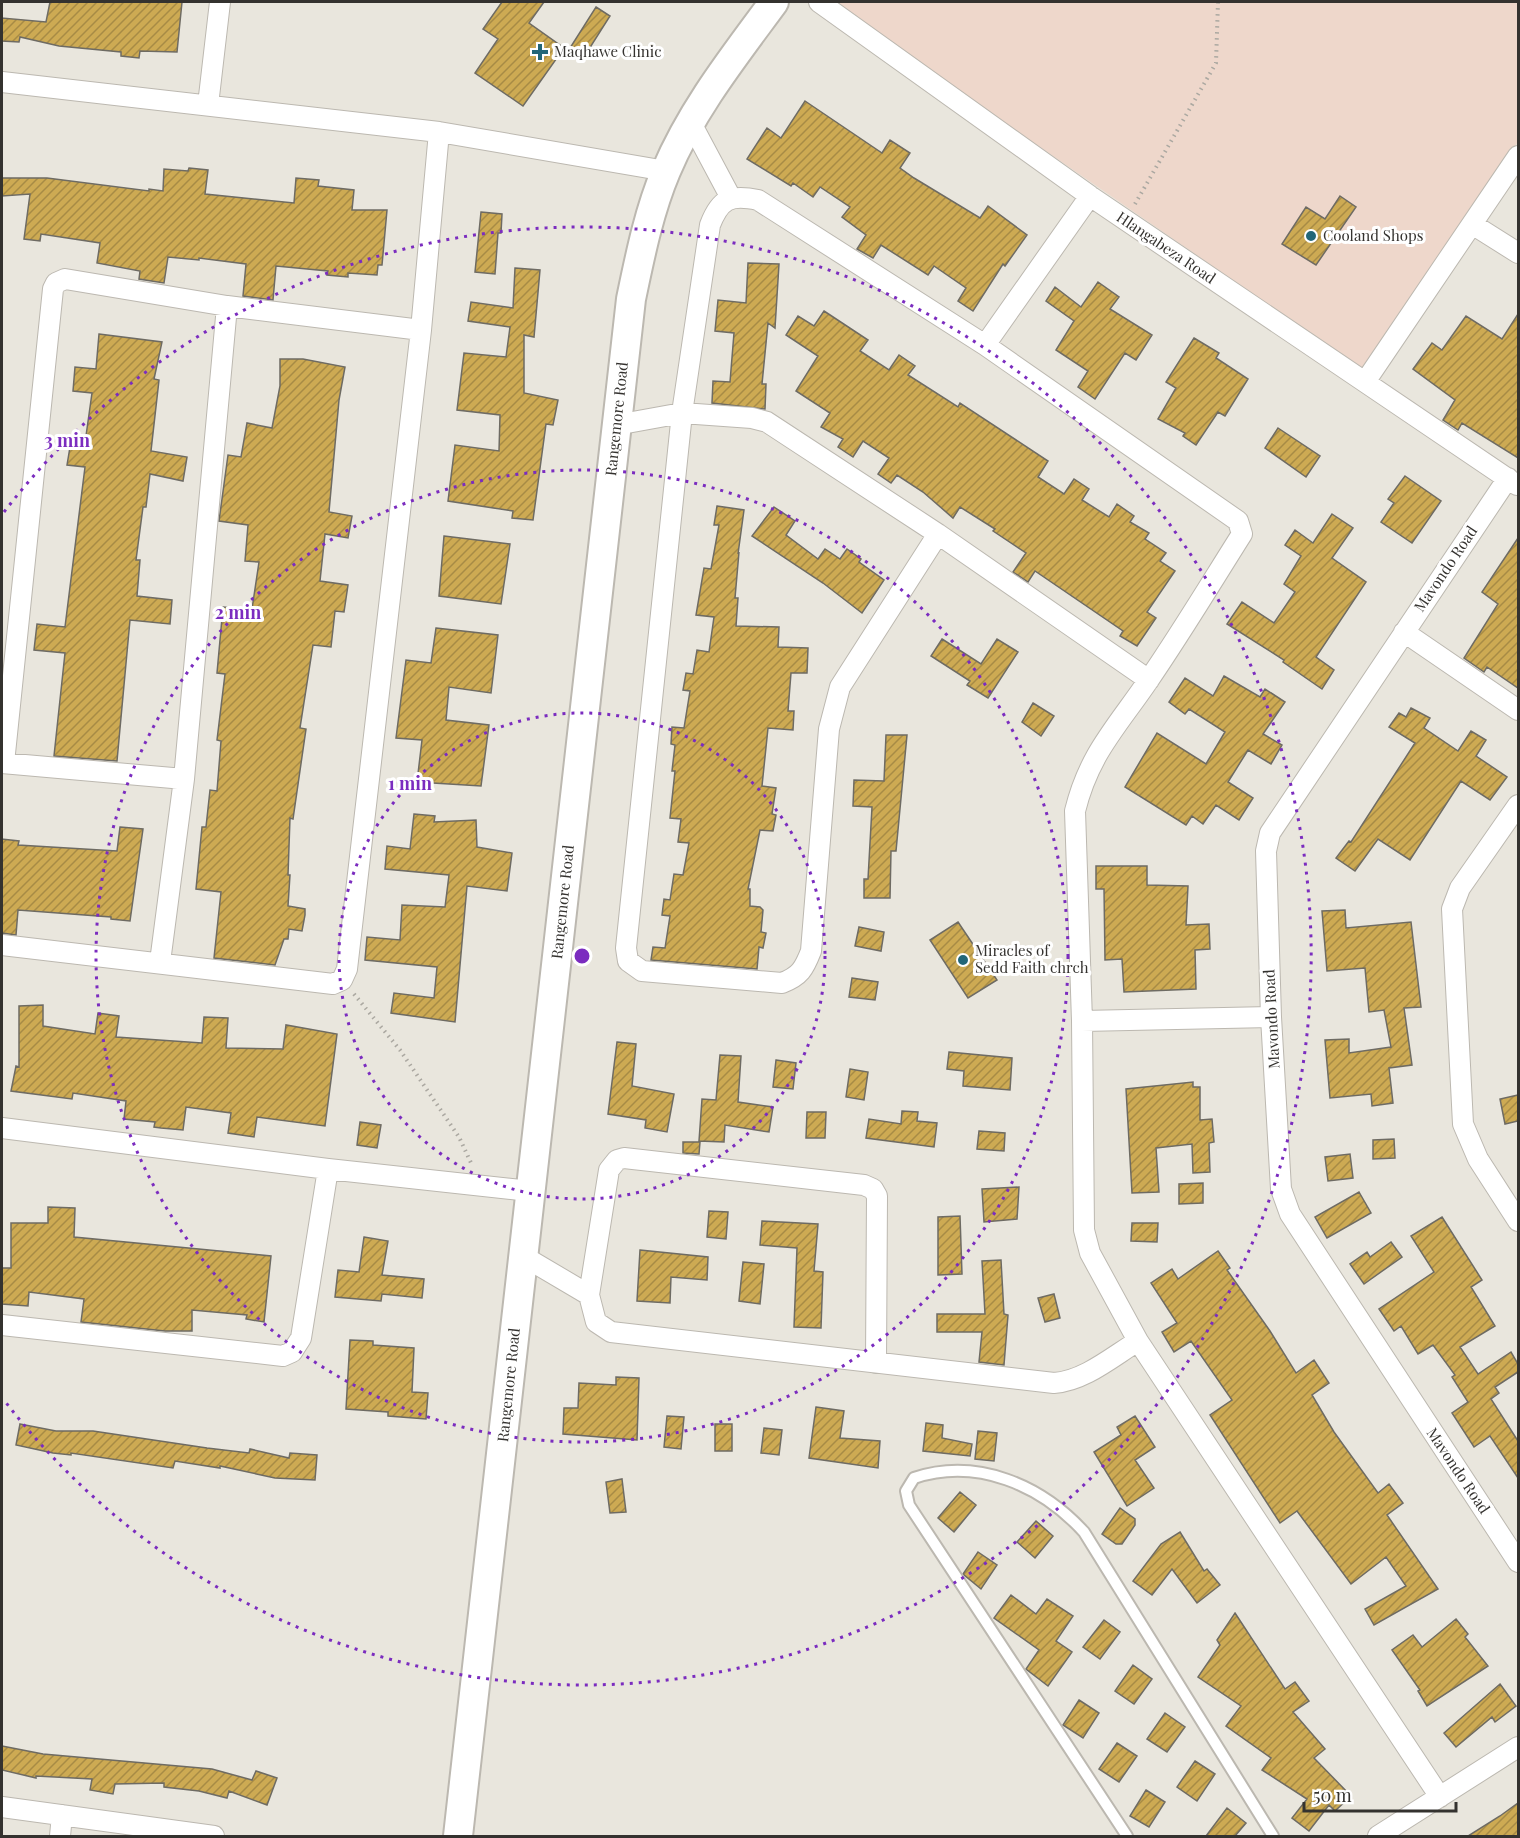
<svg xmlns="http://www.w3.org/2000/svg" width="1520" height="1838" viewBox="0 0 1520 1838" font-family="'Playfair Display',serif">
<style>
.commercial{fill:#eed7cb}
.building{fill:url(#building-hatch);stroke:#6e6b63;stroke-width:1.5}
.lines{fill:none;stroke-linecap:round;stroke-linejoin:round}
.lane-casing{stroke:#bcb8b0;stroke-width:14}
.street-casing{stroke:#bcb8b0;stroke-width:22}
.secondary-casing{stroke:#bcb8b0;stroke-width:32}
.path{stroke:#aba8a1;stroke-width:4;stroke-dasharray:1.5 4.5;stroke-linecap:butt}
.lane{stroke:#fff;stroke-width:10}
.street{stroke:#fff;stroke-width:20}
.secondary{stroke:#fff;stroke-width:28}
.ring{fill:none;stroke:#7b2cbf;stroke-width:3;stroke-dasharray:3 6}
.poi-dot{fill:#226678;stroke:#fff;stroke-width:2}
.labels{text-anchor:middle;stroke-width:6;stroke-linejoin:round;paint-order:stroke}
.poi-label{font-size:15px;fill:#34322f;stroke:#fff;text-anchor:start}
.street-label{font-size:15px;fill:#34322f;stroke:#fff}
.centre{fill:#7b2cbf;stroke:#fff;stroke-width:3}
.ring-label{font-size:18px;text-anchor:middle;font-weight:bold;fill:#7b2cbf;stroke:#fff;stroke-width:6;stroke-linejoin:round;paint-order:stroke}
</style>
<defs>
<pattern id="building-hatch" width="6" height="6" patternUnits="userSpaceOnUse" patternTransform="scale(1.5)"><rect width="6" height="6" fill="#cdaa53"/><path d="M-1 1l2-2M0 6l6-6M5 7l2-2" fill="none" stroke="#a78b45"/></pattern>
</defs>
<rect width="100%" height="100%" fill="#e9e6dd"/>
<path class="commercial" d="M 830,2 L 1518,2 L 1518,142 L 1363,370 Z"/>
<path class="building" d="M 50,2 L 182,2 L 177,52 L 140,51 L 139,58 L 121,56 L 121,52 L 59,46 L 20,37 L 19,42 L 2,41 L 2,18 L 46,22 Z
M 502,2 L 544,2 L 529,23 L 564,48 L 523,106 L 475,73 L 498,39 L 483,29 Z
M 596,7 L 610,16 L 584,57 L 570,48 Z
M 805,101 L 882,153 L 890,140 L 910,153 L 900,168 L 914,178 L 980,218 L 988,206 L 1027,235 L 1005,266 L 1003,264 L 973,311 L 958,301 L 966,288 L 934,266 L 928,275 L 881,245 L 873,258 L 857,249 L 866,235 L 842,217 L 850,207 L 820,187 L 813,197 L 793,183 L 791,186 L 747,159 L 767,128 L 781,138 Z
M 189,168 L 208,170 L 205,194 L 294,203 L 296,178 L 319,180 L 318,186 L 354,190 L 352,210 L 387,210 L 382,265 L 378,265 L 377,275 L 348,273 L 348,277 L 327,275 L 328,271 L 276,266 L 273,300 L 243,296 L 246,264 L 199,258 L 199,260 L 168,257 L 164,283 L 139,279 L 140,271 L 97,263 L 100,243 L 41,234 L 40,241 L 24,239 L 30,194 L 2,196 L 2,178 L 47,178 L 149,191 L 149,189 L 163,191 L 164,169 L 188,171 Z
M 1340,196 L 1356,207 L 1316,265 L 1282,244 L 1306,207 L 1325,219 Z
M 481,212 L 502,214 L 501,233 L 498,233 L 495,274 L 475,272 Z
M 748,263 L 779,264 L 775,328 L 768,323 L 762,384 L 766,384 L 765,409 L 712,403 L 713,381 L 730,382 L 734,333 L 715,331 L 718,300 L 746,303 Z
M 515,268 L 540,270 L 534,337 L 524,335 L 524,393 L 558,400 L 553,425 L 546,424 L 533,520 L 512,518 L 513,511 L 448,501 L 455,445 L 499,451 L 500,415 L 457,410 L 464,353 L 506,357 L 510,327 L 468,321 L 471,302 L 513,308 Z
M 1098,282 L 1119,297 L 1110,309 L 1152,335 L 1136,360 L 1125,353 L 1095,399 L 1078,387 L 1088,371 L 1056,350 L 1074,321 L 1046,301 L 1055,287 L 1081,307 Z
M 824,311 L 868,340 L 860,351 L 889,370 L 899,355 L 915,366 L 908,375 L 958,407 L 960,403 L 1048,461 L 1038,477 L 1064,494 L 1074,479 L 1089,489 L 1082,500 L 1109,517 L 1117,504 L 1134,516 L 1130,522 L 1149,533 L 1145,539 L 1166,553 L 1160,561 L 1175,571 L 1147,612 L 1156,618 L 1137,646 L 1120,636 L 1123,631 L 1035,571 L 1028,582 L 1013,572 L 1026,553 L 993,531 L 995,529 L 960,507 L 953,518 L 923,492 L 897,475 L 891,483 L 878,474 L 889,458 L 863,441 L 853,457 L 838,447 L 843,439 L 821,427 L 830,413 L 796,391 L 818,356 L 786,335 L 798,316 L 814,326 Z
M 1518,314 L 1518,458 L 1462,423 L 1458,430 L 1443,420 L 1455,400 L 1413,369 L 1432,343 L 1442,350 L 1466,316 L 1502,339 Z
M 99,334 L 162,342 L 154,379 L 159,380 L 151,451 L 187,457 L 183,481 L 150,474 L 146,507 L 143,507 L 136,560 L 140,560 L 137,596 L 172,600 L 170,624 L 130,620 L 117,761 L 54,756 L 65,653 L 34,650 L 37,624 L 65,627 L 85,467 L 67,465 L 71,441 L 85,443 L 92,393 L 73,391 L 75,367 L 96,369 Z
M 1194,338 L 1219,353 L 1216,358 L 1248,379 L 1225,416 L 1218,412 L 1196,445 L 1183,436 L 1185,433 L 1158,419 L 1176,388 L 1166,382 Z
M 280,359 L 303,359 L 345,367 L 339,400 L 329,512 L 352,516 L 348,538 L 325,534 L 320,581 L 348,585 L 344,612 L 335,611 L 331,647 L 313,645 L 300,728 L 306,729 L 293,819 L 290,818 L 288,875 L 290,875 L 288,906 L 305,909 L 305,915 L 302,931 L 289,929 L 288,939 L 284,939 L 275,965 L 214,958 L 221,892 L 196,889 L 202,827 L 206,827 L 210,790 L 217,791 L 221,741 L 217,740 L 225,674 L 217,673 L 223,607 L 252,609 L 259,562 L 245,561 L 248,525 L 219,521 L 228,455 L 241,457 L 247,423 L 272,428 L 280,386 Z
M 1278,428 L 1320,456 L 1306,477 L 1265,448 Z
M 1405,476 L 1441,501 L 1412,543 L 1381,522 L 1394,503 L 1388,499 Z
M 717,506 L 744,510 L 738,554 L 739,552 L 735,598 L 738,598 L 736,626 L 779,627 L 778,647 L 808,648 L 807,673 L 791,673 L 788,711 L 794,711 L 793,730 L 768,728 L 762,786 L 776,788 L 772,814 L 776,815 L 773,831 L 760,830 L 748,889 L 750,889 L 750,906 L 760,907 L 763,910 L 761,932 L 766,933 L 763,948 L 759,947 L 757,969 L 651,960 L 653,947 L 665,948 L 670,916 L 662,915 L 664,899 L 670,900 L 674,874 L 683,875 L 689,843 L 678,842 L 681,819 L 670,818 L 675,771 L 672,771 L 675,745 L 671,744 L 672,727 L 684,728 L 690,691 L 683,690 L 686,673 L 693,674 L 697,650 L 709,652 L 714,617 L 696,615 L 704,568 L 711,569 L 719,525 L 714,525 Z
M 774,507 L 795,521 L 786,535 L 818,559 L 825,549 L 840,559 L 847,549 L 861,559 L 859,562 L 884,580 L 862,613 L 823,583 L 752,536 Z
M 1332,514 L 1353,528 L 1332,558 L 1366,582 L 1316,657 L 1334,670 L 1322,689 L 1283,662 L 1284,660 L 1227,624 L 1242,602 L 1274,623 L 1295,592 L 1284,584 L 1301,556 L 1285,545 L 1295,530 L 1313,543 Z
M 444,536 L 510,544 L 501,604 L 439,596 Z
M 1518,538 L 1518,688 L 1487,667 L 1484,672 L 1464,658 L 1498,604 L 1482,592 Z
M 436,628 L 498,635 L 491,693 L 449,687 L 446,720 L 489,725 L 481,786 L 417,782 L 422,740 L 396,738 L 406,660 L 431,663 Z
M 942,639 L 981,664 L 997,639 L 1018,652 L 988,698 L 967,685 L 970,681 L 931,656 Z
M 1224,676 L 1260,697 L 1265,689 L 1285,702 L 1263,734 L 1282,745 L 1271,764 L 1248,750 L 1228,782 L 1253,798 L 1239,820 L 1216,805 L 1203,824 L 1192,816 L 1186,825 L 1125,787 L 1157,733 L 1206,764 L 1225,732 L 1189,709 L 1185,714 L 1169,702 L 1185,678 L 1213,696 Z
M 1033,703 L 1054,716 L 1041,736 L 1022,722 Z
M 1411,708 L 1430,718 L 1424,728 L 1458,751 L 1471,731 L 1486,740 L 1476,756 L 1507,777 L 1490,800 L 1461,781 L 1410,860 L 1378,839 L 1355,871 L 1336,858 L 1349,841 L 1351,842 L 1415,743 L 1389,727 L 1399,713 L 1406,717 Z
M 886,735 L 907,735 L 896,851 L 891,851 L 890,898 L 864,898 L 864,879 L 868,879 L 872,807 L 853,806 L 854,780 L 884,781 Z
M 414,814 L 435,816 L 434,822 L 476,820 L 477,847 L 512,853 L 507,891 L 467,886 L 455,1022 L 391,1013 L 394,993 L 434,998 L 437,967 L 365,960 L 367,937 L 400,940 L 402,905 L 445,907 L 449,875 L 385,869 L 387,846 L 410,849 Z
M 120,827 L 143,829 L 130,921 L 111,919 L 111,917 L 18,910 L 16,935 L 2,933 L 2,839 L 19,841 L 18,845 L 117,851 Z
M 1096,866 L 1147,866 L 1147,885 L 1188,886 L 1186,925 L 1209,924 L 1210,949 L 1195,950 L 1196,989 L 1124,992 L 1122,959 L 1105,960 L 1104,889 L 1096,889 Z
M 1345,910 L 1346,928 L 1411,922 L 1421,1007 L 1404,1008 L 1412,1065 L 1389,1068 L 1393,1103 L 1372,1106 L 1371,1094 L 1330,1098 L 1325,1040 L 1349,1039 L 1349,1053 L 1391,1047 L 1384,1010 L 1369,1012 L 1365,968 L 1327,971 L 1322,911 Z
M 958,922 L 997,980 L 968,998 L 930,940 Z
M 859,927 L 884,932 L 881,951 L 855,946 Z
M 852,978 L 878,982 L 875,1000 L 849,997 Z
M 43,1005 L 43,1026 L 95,1034 L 98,1013 L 119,1016 L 116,1037 L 202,1043 L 204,1017 L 228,1018 L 226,1048 L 283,1049 L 286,1025 L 337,1034 L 325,1126 L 257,1117 L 254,1137 L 228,1133 L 231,1113 L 186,1107 L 183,1130 L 161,1128 L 154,1127 L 155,1122 L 124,1119 L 126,1101 L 73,1093 L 72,1099 L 11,1091 L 16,1066 L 19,1067 L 19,1006 Z
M 617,1042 L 636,1044 L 632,1086 L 674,1094 L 667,1132 L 645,1128 L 646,1120 L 608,1114 Z
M 949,1052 L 1012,1058 L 1010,1090 L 963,1086 L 964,1071 L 947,1069 Z
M 720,1055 L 741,1056 L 738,1102 L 773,1107 L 769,1132 L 725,1125 L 724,1142 L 699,1141 L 702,1099 L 716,1100 Z
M 776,1060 L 796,1063 L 793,1089 L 773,1087 Z
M 850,1069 L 868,1072 L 864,1100 L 846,1097 Z
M 1193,1082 L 1193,1087 L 1200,1087 L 1200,1120 L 1212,1119 L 1214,1142 L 1209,1143 L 1210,1172 L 1193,1173 L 1192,1144 L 1156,1148 L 1159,1192 L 1132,1193 L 1126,1089 Z
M 1518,1095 L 1518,1121 L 1505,1124 L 1500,1099 Z
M 902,1111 L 918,1112 L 917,1121 L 937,1123 L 934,1147 L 866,1138 L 869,1119 L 901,1124 Z
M 807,1112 L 826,1112 L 825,1138 L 806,1138 Z
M 360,1122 L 381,1125 L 377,1148 L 357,1145 Z
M 979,1131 L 1005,1133 L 1004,1151 L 977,1149 Z
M 1394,1139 L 1395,1158 L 1373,1159 L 1373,1140 Z
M 683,1142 L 700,1142 L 699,1154 L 683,1153 Z
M 1350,1154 L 1353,1178 L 1328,1181 L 1325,1157 Z
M 1203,1183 L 1203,1203 L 1179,1204 L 1179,1184 Z
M 1019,1187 L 1017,1219 L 984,1222 L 982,1189 Z
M 1359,1192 L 1371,1213 L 1327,1238 L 1315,1217 Z
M 48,1207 L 75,1208 L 74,1237 L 271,1256 L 264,1322 L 246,1319 L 247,1315 L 192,1310 L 192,1331 L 165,1331 L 81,1322 L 84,1299 L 29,1292 L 28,1306 L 2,1304 L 2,1268 L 11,1268 L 11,1223 L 48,1223 Z
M 709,1211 L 728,1212 L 726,1239 L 707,1237 Z
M 960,1216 L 962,1274 L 938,1275 L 938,1217 Z
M 1442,1217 L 1482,1280 L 1471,1287 L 1495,1326 L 1460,1347 L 1478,1374 L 1511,1352 L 1518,1364 L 1518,1372 L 1495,1387 L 1499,1393 L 1491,1399 L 1518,1441 L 1518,1478 L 1490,1436 L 1474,1447 L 1452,1413 L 1468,1402 L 1452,1377 L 1455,1375 L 1433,1345 L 1418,1354 L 1401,1326 L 1394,1331 L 1379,1309 L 1434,1272 L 1411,1236 Z
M 762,1221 L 818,1224 L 814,1271 L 823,1272 L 821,1328 L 794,1327 L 797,1248 L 760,1245 Z
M 1132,1223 L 1158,1223 L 1157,1242 L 1131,1241 Z
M 364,1237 L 388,1241 L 382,1275 L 424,1279 L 422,1298 L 382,1294 L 381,1301 L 335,1297 L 338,1270 L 359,1272 Z
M 1391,1242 L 1402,1257 L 1364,1284 L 1350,1264 L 1367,1252 L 1370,1257 Z
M 640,1250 L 708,1257 L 707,1280 L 671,1277 L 670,1303 L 637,1301 Z
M 1218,1251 L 1230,1268 L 1227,1270 L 1270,1331 L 1296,1373 L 1314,1360 L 1329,1383 L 1312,1395 L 1334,1432 L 1378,1493 L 1389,1484 L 1403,1503 L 1387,1515 L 1438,1589 L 1374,1625 L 1365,1609 L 1406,1586 L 1386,1557 L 1351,1584 L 1297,1511 L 1280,1523 L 1210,1415 L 1232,1400 L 1191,1341 L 1174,1352 L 1162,1332 L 1177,1323 L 1151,1283 L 1172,1269 L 1178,1279 Z
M 1001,1260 L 1004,1314 L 1008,1315 L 1004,1365 L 979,1362 L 982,1332 L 937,1332 L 937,1314 L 985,1314 L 982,1261 Z
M 743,1262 L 764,1264 L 760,1304 L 739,1301 Z
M 1054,1294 L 1060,1318 L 1045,1322 L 1038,1298 Z
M 350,1340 L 373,1341 L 373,1345 L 414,1348 L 412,1392 L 428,1393 L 426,1419 L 388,1416 L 388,1412 L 346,1409 Z
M 616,1377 L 639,1378 L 637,1440 L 563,1434 L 564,1408 L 578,1408 L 579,1383 L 616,1385 Z
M 816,1407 L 844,1411 L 840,1438 L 880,1441 L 878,1468 L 809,1458 Z
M 667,1416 L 684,1417 L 681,1449 L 664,1447 Z
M 1135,1416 L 1155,1447 L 1135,1460 L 1154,1488 L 1127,1506 L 1094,1452 L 1121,1435 L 1117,1427 Z
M 926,1423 L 943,1425 L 942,1438 L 972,1444 L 970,1456 L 923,1451 Z
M 20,1424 L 56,1431 L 93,1431 L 207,1448 L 249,1453 L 250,1449 L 289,1458 L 290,1453 L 317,1455 L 315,1480 L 275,1478 L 220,1466 L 220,1468 L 175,1461 L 173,1468 L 71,1453 L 71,1455 L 53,1453 L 16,1445 Z
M 715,1424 L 732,1424 L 732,1451 L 715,1451 Z
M 764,1428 L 782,1430 L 779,1455 L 761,1453 Z
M 978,1431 L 997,1433 L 994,1461 L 975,1459 Z
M 622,1479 L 626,1512 L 610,1513 L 606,1482 Z
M 960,1492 L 976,1505 L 954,1532 L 938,1518 Z
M 1120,1508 L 1135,1519 L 1135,1525 L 1122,1544 L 1116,1544 L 1102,1534 Z
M 1036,1521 L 1053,1536 L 1035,1558 L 1017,1542 Z
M 1180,1532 L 1204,1571 L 1207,1569 L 1220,1585 L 1197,1603 L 1172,1569 L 1152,1595 L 1133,1581 L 1161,1544 Z
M 978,1552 L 997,1565 L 981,1589 L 963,1574 Z
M 1011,1595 L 1036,1614 L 1047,1599 L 1073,1616 L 1056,1641 L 1072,1652 L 1048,1686 L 1026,1669 L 1039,1650 L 994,1618 Z
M 1235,1613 L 1285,1689 L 1295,1682 L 1309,1701 L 1293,1712 L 1325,1749 L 1314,1758 L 1351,1796 L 1335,1811 L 1329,1805 L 1309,1831 L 1292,1818 L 1307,1799 L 1262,1770 L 1271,1758 L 1226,1726 L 1241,1706 L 1198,1677 L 1220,1645 L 1217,1640 Z
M 1456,1619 L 1468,1634 L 1465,1637 L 1488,1666 L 1427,1706 L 1418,1691 L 1420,1690 L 1392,1650 L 1413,1635 L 1422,1647 Z
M 1104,1620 L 1120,1632 L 1100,1659 L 1083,1647 Z
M 1133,1665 L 1152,1679 L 1134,1704 L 1115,1691 Z
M 1500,1684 L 1516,1706 L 1495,1722 L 1492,1717 L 1456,1747 L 1444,1733 Z
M 1079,1700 L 1099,1713 L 1083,1738 L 1063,1725 Z
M 1165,1713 L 1185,1727 L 1167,1752 L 1147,1739 Z
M 1117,1743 L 1137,1756 L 1119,1782 L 1099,1769 Z
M 2,1746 L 43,1754 L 212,1769 L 252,1780 L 256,1771 L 277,1778 L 267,1805 L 229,1791 L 227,1798 L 199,1791 L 164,1787 L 164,1783 L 115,1784 L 113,1794 L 90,1790 L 92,1779 L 36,1776 L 36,1778 L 2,1770 Z
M 1195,1761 L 1215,1774 L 1197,1801 L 1177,1787 Z
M 1146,1790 L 1165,1802 L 1149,1827 L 1130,1816 Z
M 1518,1803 L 1518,1836 L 1468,1836 L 1500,1816 Z
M 1227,1808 L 1246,1823 L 1235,1836 L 1206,1836 Z"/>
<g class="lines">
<defs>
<path id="lane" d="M 1127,1836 L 909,1505 L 906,1491 L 914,1478 C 977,1457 1041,1485 1084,1532 L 1273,1836"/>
<path id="street" d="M 819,2 L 1090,196 L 1517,485
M 2,82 L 439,132 L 666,171
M 208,105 L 220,2
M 691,123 L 731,198
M 1472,224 L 1518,253
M 985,345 L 1090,196
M 1365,382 L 1518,156
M 616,425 L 682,413 L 752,418 L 767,422 L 938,534 L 1149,680
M 1508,478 L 1270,833 L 1266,851 L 1271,1017 L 1281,1189 L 1290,1214 L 1518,1562
M 938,534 L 840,687 L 829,729 L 811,951 C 804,969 800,976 782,983 L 642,971 L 628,961 L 626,948 L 682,413 L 710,225 C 720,199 730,194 758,200 L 985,345 L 1238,521 L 1242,534 C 1211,583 1181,633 1148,681 C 1116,728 1089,754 1075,811 L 1082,1021 L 1084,1230 L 1090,1253 L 1138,1341 L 1440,1797
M 1404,632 L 1518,710
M 2,763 L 184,779
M 4,763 L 53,289 L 56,283 L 65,279 L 227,306 L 421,330
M 1518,805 L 1460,888 L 1452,909 L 1463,1124 L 1478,1159 L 1518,1221
M 2,945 L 333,984 L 342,980 L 347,969 L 421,330 L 439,132
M 160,962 L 184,779 L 227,306
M 1082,1021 L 1271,1017
M 2,1128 L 328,1169 L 530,1191
M 523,1256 L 589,1295
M 2,1325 L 283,1356 L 292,1352 L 301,1338 L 328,1169
M 876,1363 L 877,1196 L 873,1189 L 864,1185 L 624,1158 L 617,1160 L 609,1170 L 589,1295 L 596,1322 L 611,1332 L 1054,1383 C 1084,1381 1112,1357 1138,1341
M 2,1807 L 214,1836
M 60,1836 L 62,1815
M 1378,1836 L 1518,1747"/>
<path id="secondary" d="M 458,1836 L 631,299 C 640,256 649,211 666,171 C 692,109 735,55 774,2"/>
</defs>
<use href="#lane" class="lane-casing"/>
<use href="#street" class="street-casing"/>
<use href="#secondary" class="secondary-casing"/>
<path class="path" d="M 1135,204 L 1216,63 L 1218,2
M 354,994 L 400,1050 L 459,1137 L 472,1165"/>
<use href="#lane" class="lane"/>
<use href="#street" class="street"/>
<use href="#secondary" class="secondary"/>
</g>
<g class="ring">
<circle cx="582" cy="956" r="243"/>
<circle cx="582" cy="956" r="486"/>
<path d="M4 512A729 729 0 1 1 4 1400"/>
</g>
<g class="poi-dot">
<path d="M537 43h6v6h6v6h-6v6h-6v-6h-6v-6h6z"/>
<circle cx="1311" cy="236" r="6"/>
<circle cx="963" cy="960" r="6"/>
</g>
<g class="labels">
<g class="poi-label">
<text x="554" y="57">Maqhawe Clinic</text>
<text x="1323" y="241">Cooland Shops</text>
<text x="975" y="956">Miracles of<tspan x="975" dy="17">Sedd Faith chrch</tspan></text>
</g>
<g class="street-label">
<text transform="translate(1166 248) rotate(34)" y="5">Hlangabeza Road</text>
<text transform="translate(617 419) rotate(-84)" y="5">Rangemore Road</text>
<text transform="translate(1446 569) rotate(-56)" y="5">Mavondo Road</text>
<text transform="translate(563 902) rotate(-84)" y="5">Rangemore Road</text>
<text transform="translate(1272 1019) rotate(-93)" y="5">Mavondo Road</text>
<text transform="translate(509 1385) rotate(-84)" y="5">Rangemore Road</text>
<text transform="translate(1458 1471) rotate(56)" y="5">Mavondo Road</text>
</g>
</g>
<circle cx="582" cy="956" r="9" class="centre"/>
<g class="ring-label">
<text x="67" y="447">3 min</text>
<text x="238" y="619">2 min</text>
<text x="410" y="790">1 min</text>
</g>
<rect width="1520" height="1838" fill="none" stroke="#34322f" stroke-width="6"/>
<path d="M1304 1802v9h152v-9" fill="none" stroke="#34322f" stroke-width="3"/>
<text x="1313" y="1802" font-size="18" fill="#34322f" stroke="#ffffff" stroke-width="4.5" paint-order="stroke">50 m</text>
</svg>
